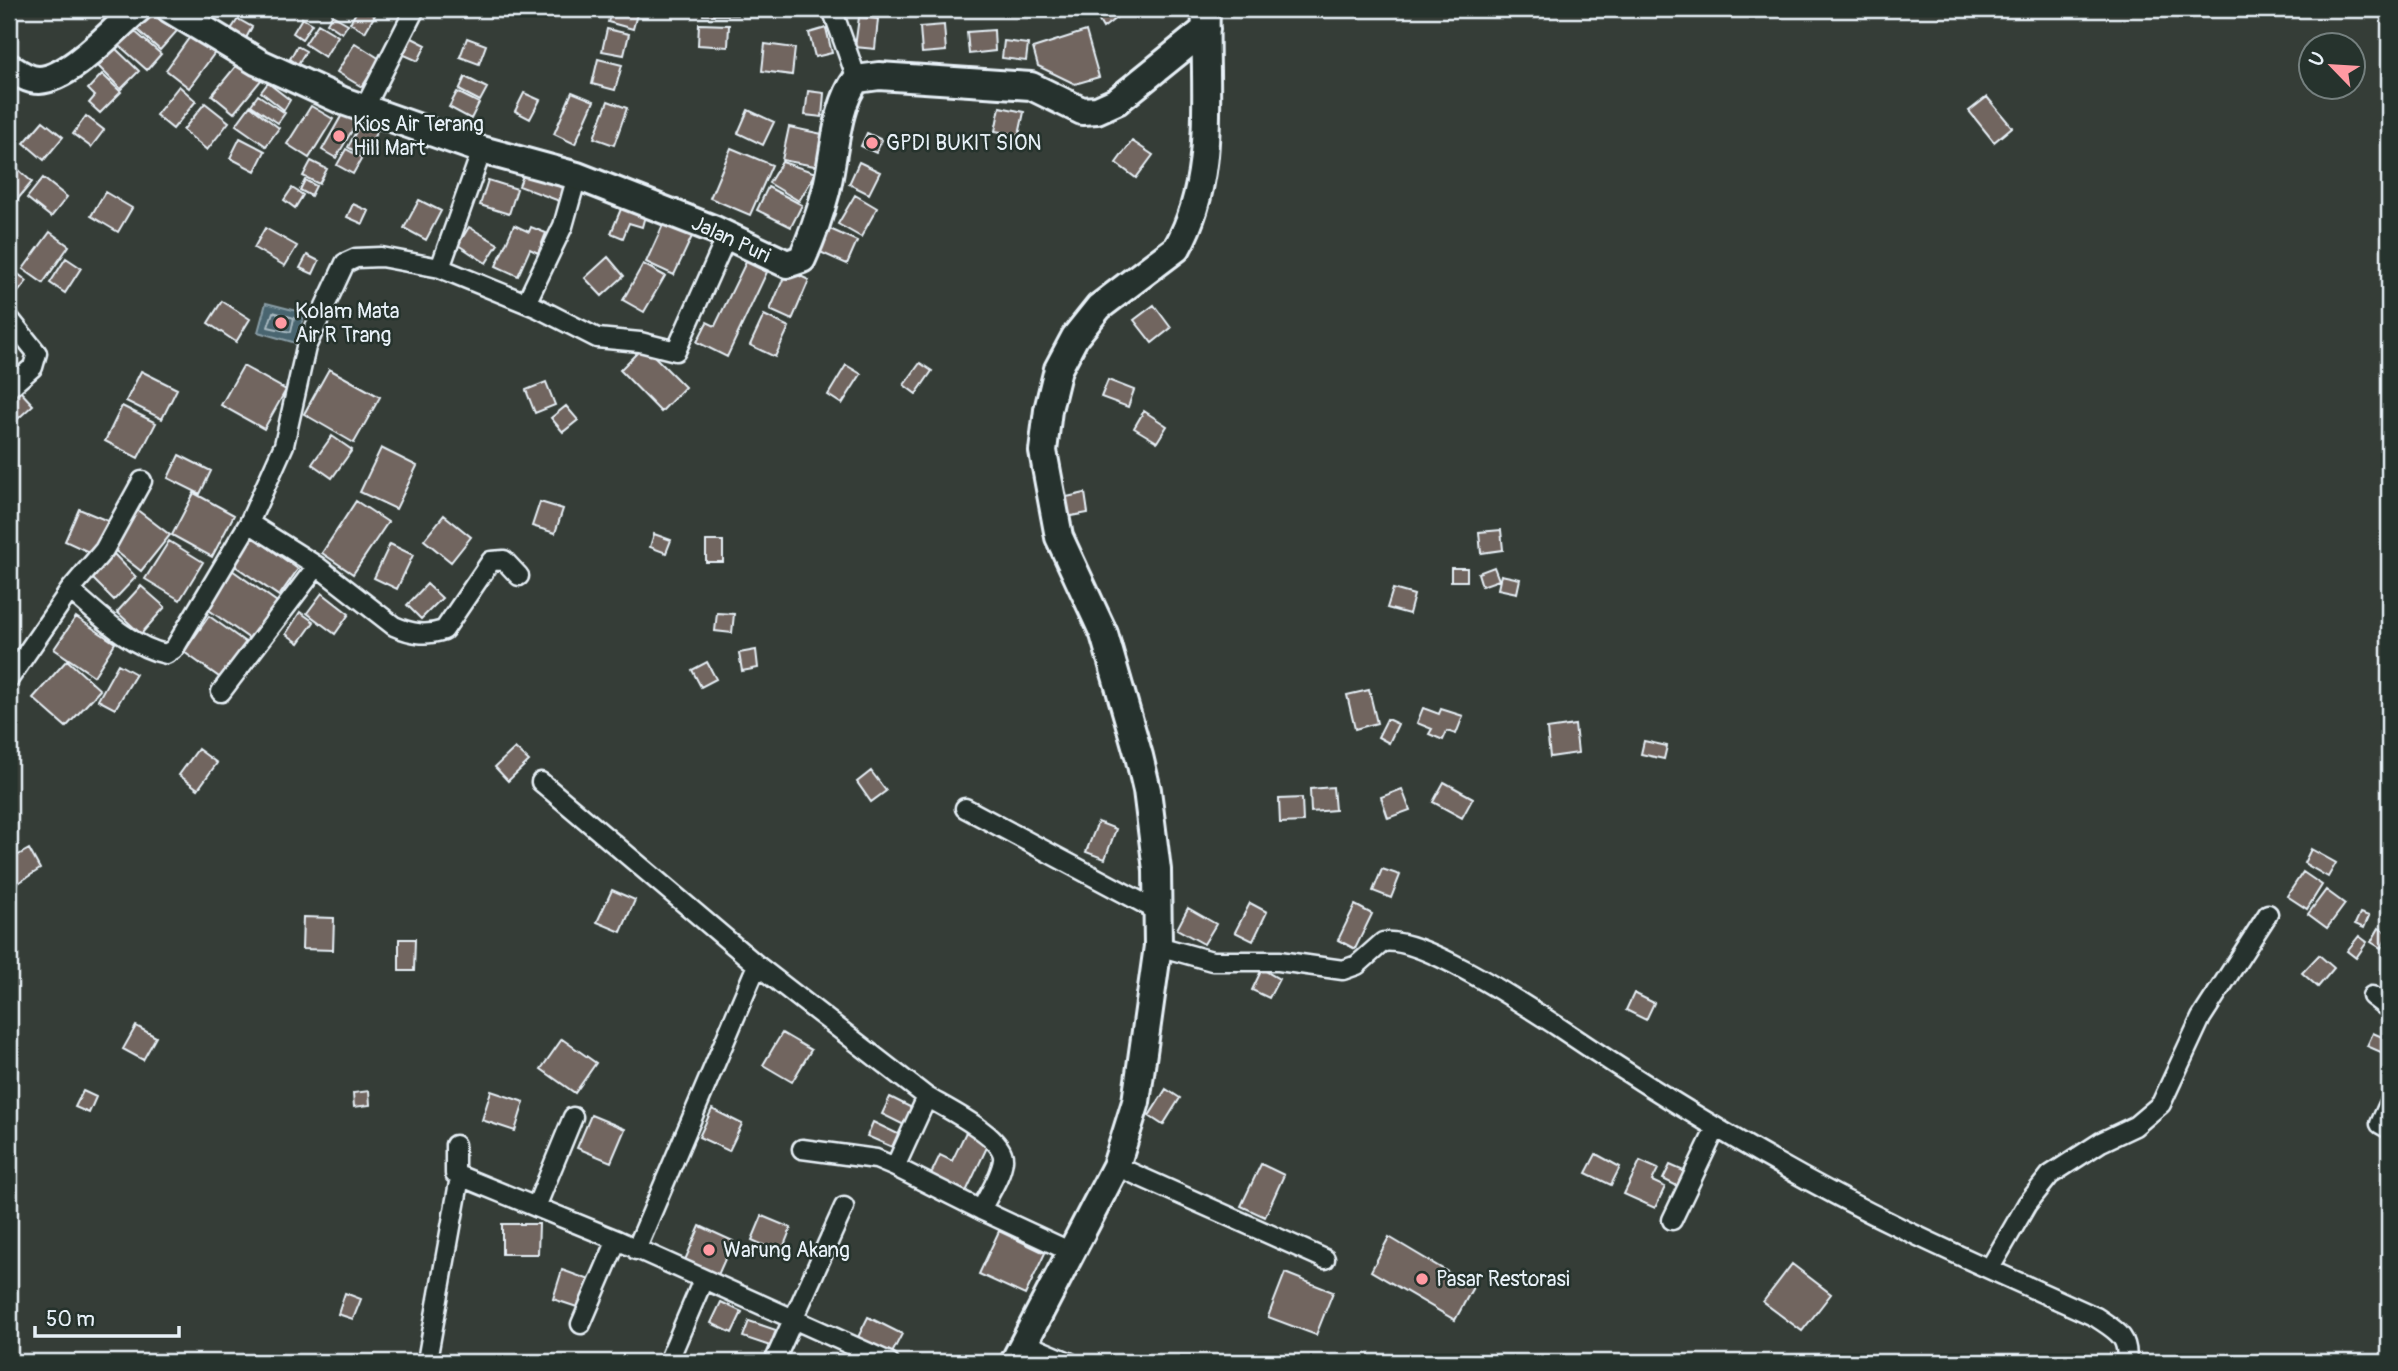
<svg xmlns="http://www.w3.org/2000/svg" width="2398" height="1371" viewBox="0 0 2398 1371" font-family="Pangolin,sans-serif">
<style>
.water{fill:#49656f;stroke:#899da6;stroke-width:2}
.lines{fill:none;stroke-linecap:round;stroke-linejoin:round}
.shore{stroke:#a8b9c1;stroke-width:2}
.building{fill:#71655f;stroke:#e8f1f8;stroke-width:2}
.street-casing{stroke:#e8f1f8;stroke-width:23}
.secondary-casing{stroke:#e8f1f8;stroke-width:32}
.street{stroke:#26332d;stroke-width:18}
.secondary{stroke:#26332d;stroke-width:26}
.poi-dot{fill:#ff9aa2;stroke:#26332d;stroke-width:2.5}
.labels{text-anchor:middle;stroke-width:5;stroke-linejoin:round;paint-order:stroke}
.poi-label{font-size:21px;fill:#e8f1f8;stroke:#26332d;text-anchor:start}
.street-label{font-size:21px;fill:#e8f1f8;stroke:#26332d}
</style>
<rect width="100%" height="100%" fill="#353d37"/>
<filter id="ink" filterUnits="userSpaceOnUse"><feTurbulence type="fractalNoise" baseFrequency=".0143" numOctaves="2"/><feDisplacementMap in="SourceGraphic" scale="14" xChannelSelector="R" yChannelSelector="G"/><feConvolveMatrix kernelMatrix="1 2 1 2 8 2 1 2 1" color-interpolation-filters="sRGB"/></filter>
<g filter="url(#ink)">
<path class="water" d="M 266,303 L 305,313 L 296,343 L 258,332 Z"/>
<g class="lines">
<path class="shore" d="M 273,312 L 294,318 L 291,332 L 268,327 Z"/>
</g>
<path class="building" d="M 148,9 L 177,31 L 160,50 L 133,26 Z
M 358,9 L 375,15 L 365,32 L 350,23 Z
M 612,9 L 637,14 L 633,29 L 608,22 Z
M 703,9 L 737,9 L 737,15 L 703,15 Z
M 801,9 L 817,9 L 818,14 L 803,17 Z
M 1092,9 L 1121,9 L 1124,12 L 1103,28 Z
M 332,15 L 348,24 L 342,33 L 327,23 Z
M 859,17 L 878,19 L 875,49 L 855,47 Z
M 302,18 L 312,24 L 302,39 L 293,33 Z
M 238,19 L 252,27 L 245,40 L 230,31 Z
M 126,24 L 161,54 L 147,70 L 113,40 Z
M 318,24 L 338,36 L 325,57 L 305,44 Z
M 699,24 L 729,25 L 728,47 L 698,45 Z
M 944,25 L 946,51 L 922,53 L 920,27 Z
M 826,28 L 832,53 L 815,57 L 809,33 Z
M 607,29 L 629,34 L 624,55 L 602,51 Z
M 994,30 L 995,51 L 969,54 L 967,32 Z
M 1086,31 L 1099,77 L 1075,84 L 1038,66 L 1033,48 Z
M 192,34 L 216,51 L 189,88 L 166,70 Z
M 410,37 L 426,45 L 418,61 L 402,54 Z
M 467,38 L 486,45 L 479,64 L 460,57 Z
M 1004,41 L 1028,44 L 1026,61 L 1002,58 Z
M 355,43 L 380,59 L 362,87 L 337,72 Z
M 765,44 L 795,48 L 792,75 L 762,71 Z
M 297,46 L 306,51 L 298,64 L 290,59 Z
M 115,48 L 139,71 L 121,89 L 98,66 Z
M 598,59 L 622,65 L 615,90 L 592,84 Z
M 240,61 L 262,79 L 234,113 L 212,95 Z
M 102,74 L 121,92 L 100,113 L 89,103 L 95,96 L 88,89 Z
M 465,77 L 487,88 L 480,101 L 459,90 Z
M 268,83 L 290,100 L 284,110 L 261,92 Z
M 179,86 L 196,101 L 173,129 L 156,115 Z
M 808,91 L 824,93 L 822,117 L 805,115 Z
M 457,92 L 479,103 L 471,119 L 449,107 Z
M 572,92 L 594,101 L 575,144 L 554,134 Z
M 524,93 L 540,100 L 530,119 L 515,111 Z
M 258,95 L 285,113 L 278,123 L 251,105 Z
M 1987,97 L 2012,127 L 1994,142 L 1969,111 Z
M 608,101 L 627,108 L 614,145 L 594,138 Z
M 205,103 L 229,122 L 207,150 L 183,130 Z
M 250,106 L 279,128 L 266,146 L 236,125 Z
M 311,106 L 333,119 L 309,158 L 287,144 Z
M 1000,107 L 1024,112 L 1019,135 L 995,131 Z
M 748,110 L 774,122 L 763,145 L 738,133 Z
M 343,113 L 357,122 L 336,158 L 322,150 Z
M 86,116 L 104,130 L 91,147 L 73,134 Z
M 43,121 L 63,137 L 44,160 L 24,143 Z
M 361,122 L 377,131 L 364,156 L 348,147 Z
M 789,127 L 827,135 L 820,167 L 782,160 Z
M 867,133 L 882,140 L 876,153 L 861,146 Z
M 240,138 L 265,151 L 255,171 L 230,158 Z
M 1132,141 L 1153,155 L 1136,178 L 1116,163 Z
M 731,148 L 772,165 L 750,215 L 710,198 Z
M 346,149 L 362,158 L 353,174 L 337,165 Z
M 9,161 L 32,182 L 17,200 L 9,192 Z
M 311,161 L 327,169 L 319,184 L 303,176 Z
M 782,162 L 816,173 L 799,201 L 769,183 Z
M 859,162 L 880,172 L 869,194 L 849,184 Z
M 526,168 L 569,184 L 562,202 L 519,186 Z
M 43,178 L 67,197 L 51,217 L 27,198 Z
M 305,180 L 316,186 L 311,196 L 300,190 Z
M 488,180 L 517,189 L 509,214 L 480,205 Z
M 768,187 L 802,205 L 791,227 L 757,210 Z
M 292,188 L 303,195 L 295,208 L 284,200 Z
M 105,192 L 132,208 L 118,232 L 91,216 Z
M 855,195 L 877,208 L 861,237 L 838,224 Z
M 419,200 L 441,211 L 426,240 L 404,228 Z
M 353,204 L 369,211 L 363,224 L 347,217 Z
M 623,204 L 646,212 L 642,227 L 629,223 L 623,238 L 611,233 Z
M 667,216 L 695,230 L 674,275 L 646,262 Z
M 514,225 L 529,232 L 531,227 L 546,233 L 538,253 L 530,249 L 518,276 L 496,266 Z
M 469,227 L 498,244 L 486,263 L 458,245 Z
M 265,228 L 297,246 L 285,266 L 254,248 Z
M 830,229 L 857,241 L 847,264 L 820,252 Z
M 50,232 L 69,246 L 43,283 L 23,269 Z
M 307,255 L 319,261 L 313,274 L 300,268 Z
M 608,257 L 624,276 L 602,296 L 585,278 Z
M 66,258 L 81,268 L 65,293 L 50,283 Z
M 746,262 L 767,272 L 727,357 L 697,342 L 707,322 L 715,326 Z
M 643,264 L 665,276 L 644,312 L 623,300 Z
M 9,267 L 27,281 L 11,301 L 9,299 Z
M 787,270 L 809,280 L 792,320 L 770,310 Z
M 222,301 L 250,319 L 236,342 L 208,323 Z
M 1154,305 L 1171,328 L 1152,343 L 1134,320 Z
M 764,315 L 789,327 L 775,357 L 750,345 Z
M 644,346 L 685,387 L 661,412 L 620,370 Z
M 920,363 L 932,371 L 916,394 L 904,385 Z
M 846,365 L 861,374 L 842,404 L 828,395 Z
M 243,366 L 286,390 L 264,429 L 221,405 Z
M 329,369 L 380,397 L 354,443 L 304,414 Z
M 141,371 L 177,389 L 162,419 L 126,401 Z
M 1108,380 L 1134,390 L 1128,407 L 1101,397 Z
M 546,382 L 555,405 L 535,413 L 526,390 Z
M 20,391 L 33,405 L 9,427 L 9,401 Z
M 122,406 L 156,423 L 138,458 L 105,441 Z
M 566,406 L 578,420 L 563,432 L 551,418 Z
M 1144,411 L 1167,426 L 1157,442 L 1134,428 Z
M 332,436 L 352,450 L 332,478 L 312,464 Z
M 381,448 L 417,466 L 396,509 L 360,492 Z
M 179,455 L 211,471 L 200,494 L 168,478 Z
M 194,493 L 234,515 L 212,557 L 172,535 Z
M 1085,493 L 1088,513 L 1065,517 L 1062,498 Z
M 356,501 L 388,522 L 353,574 L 322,553 Z
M 540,502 L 563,509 L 555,533 L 532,526 Z
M 79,509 L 108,521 L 93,554 L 65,541 Z
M 136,509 L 170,535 L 141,571 L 108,545 Z
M 444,515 L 471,537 L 451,562 L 424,540 Z
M 1501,530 L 1503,550 L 1481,553 L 1479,532 Z
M 654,534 L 671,540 L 666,553 L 650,547 Z
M 252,536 L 298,569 L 279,596 L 232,564 Z
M 169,541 L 203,562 L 180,600 L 145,579 Z
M 706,541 L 723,541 L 723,562 L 706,562 Z
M 390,544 L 413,555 L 397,589 L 374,578 Z
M 114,554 L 136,577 L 114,600 L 91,577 Z
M 1494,567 L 1499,580 L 1482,586 L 1478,573 Z
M 1451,568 L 1467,568 L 1467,581 L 1451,581 Z
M 232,570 L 280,604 L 253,641 L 206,608 Z
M 1501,575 L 1520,579 L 1517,593 L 1498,589 Z
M 427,584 L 442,598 L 421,619 L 407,605 Z
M 141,586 L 165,607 L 141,634 L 117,612 Z
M 1393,589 L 1414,595 L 1409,614 L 1387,608 Z
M 322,593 L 349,614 L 335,634 L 307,613 Z
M 300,612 L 314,622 L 299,643 L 286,634 Z
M 717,613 L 734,614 L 732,633 L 715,631 Z
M 209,616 L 248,644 L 222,679 L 184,652 Z
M 76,617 L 115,643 L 94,676 L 54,649 Z
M 756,650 L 758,668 L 742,671 L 739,653 Z
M 67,660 L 100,690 L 66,727 L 33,698 Z
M 707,662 L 716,679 L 701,687 L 692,670 Z
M 118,664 L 136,674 L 115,709 L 98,700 Z
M 1369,690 L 1377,723 L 1355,729 L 1347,695 Z
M 1423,708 L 1439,714 L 1441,709 L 1463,716 L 1456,734 L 1447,731 L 1443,740 L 1429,734 L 1432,729 L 1417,723 Z
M 1387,719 L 1398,724 L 1389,743 L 1378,737 Z
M 1575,725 L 1578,753 L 1550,757 L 1547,729 Z
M 1644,741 L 1667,746 L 1664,759 L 1641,754 Z
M 515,748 L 529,761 L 508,781 L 495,767 Z
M 198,749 L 217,763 L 198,789 L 179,775 Z
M 871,771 L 886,791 L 871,802 L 857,782 Z
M 1444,782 L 1473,798 L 1462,818 L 1433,802 Z
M 1333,787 L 1335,810 L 1311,812 L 1310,789 Z
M 1402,789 L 1410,810 L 1388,818 L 1381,797 Z
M 1302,798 L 1303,822 L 1280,823 L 1279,799 Z
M 1098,822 L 1116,829 L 1105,859 L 1086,852 Z
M 29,849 L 40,869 L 9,889 L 9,852 L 13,858 Z
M 2311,849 L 2336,863 L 2328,877 L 2304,863 Z
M 1382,869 L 1400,875 L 1391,898 L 1373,891 Z
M 2303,872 L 2322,885 L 2307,909 L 2287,896 Z
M 612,890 L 635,900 L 621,932 L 597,922 Z
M 2326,890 L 2345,904 L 2327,928 L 2308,914 Z
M 1250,903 L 1267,912 L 1253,941 L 1235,932 Z
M 1355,905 L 1372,914 L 1355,949 L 1338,940 Z
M 1188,908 L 1216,924 L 1204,944 L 1177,929 Z
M 2360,913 L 2369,916 L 2364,928 L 2355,924 Z
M 303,917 L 334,918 L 333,950 L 302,949 Z
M 2379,928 L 2389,934 L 2381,948 L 2371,942 Z
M 2359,936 L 2367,942 L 2356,958 L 2347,951 Z
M 399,939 L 415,939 L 414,971 L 399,971 Z
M 2319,955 L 2334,968 L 2318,987 L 2302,973 Z
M 1262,969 L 1279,979 L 1269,998 L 1252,990 Z
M 1634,993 L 1654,1003 L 1646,1020 L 1626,1010 Z
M 136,1026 L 156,1037 L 143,1060 L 123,1049 Z
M 782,1033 L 811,1050 L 792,1082 L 763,1065 Z
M 2373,1033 L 2389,1040 L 2383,1053 L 2367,1046 Z
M 562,1039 L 596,1063 L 575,1093 L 541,1069 Z
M 1166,1089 L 1180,1098 L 1163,1125 L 1149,1116 Z
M 83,1091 L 96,1097 L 89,1113 L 75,1107 Z
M 369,1091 L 370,1105 L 354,1107 L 353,1093 Z
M 491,1091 L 524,1102 L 515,1131 L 482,1120 Z
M 890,1097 L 914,1109 L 906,1126 L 882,1114 Z
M 712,1109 L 742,1124 L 729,1151 L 699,1137 Z
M 591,1115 L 625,1129 L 611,1162 L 577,1148 Z
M 873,1122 L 898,1134 L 892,1147 L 867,1136 Z
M 966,1132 L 989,1143 L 965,1194 L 929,1178 L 940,1155 L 952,1161 Z
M 1596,1154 L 1620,1167 L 1611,1185 L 1586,1173 Z
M 1640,1161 L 1658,1169 L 1652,1181 L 1665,1187 L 1655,1208 L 1624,1194 Z
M 1261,1164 L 1284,1175 L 1265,1217 L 1241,1206 Z
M 1670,1165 L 1686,1172 L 1679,1187 L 1663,1179 Z
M 762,1216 L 791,1228 L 781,1253 L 752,1240 Z
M 502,1224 L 539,1224 L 538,1254 L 502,1254 Z
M 700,1226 L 733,1241 L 718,1275 L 685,1260 Z
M 999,1231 L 1045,1253 L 1025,1295 L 979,1274 Z
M 1389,1237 L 1473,1287 L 1455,1320 L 1371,1271 Z
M 1792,1264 L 1831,1294 L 1802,1331 L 1763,1302 Z
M 562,1270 L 590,1280 L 580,1308 L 553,1299 Z
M 1285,1273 L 1333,1292 L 1316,1335 L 1268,1317 Z
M 345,1293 L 361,1299 L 353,1319 L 338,1314 Z
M 721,1302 L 742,1312 L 732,1333 L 711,1323 Z
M 868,1317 L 902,1334 L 889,1359 L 856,1341 Z
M 749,1321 L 776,1330 L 770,1346 L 743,1337 Z"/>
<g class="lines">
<defs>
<path id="street" d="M 832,9 L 857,79
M 364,109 L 415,9
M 440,268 L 538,308 L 597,338 L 640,342 L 676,351 L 727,236
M 526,303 L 563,226 L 577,176
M 9,318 L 37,353 L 33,367 L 9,388
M 249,523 L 317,566 L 394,626 C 412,634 426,636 444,630 L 491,561 L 504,560 L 519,576
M 70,590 L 104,550 L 142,481
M 9,679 L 70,590 C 97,613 130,647 166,654 L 174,649 L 249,523 L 284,445 L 306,347 L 345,263 L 356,258 L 381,257 L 440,268 L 482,150
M 221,692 L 317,566
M 541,782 L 757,965 L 927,1097
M 965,808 L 1158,911
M 1158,946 L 1212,961 L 1279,961 L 1343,970 L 1357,965 L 1383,942 C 1421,936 1523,1004 1557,1026 C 1668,1101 1783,1171 1903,1229 C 1967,1260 2032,1288 2096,1317 C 2115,1330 2130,1336 2126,1362
M 2372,996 L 2389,1009
M 2389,1104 L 2380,1124 L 2389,1129
M 455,1145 L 455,1174 L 617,1240 L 889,1362
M 802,1149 L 876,1159 L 895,1167 L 927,1097 C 945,1108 1006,1137 1003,1160 C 1001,1177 988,1195 981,1210 L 1069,1251
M 1116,1166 L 1325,1259
M 895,1167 L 981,1210
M 536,1207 L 573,1117
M 1672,1220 L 1716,1128
M 636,1250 L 757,965
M 1990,1268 L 2027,1204 L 2050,1175 L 2101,1142 L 2135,1126 L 2161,1104 L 2201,1018 L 2268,914
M 581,1324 L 617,1240
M 1024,1343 L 1069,1362
M 428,1355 L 460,1177
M 668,1362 L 703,1280
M 774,1362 L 844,1207"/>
<path id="secondary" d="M 170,9 L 258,62 L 343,101 L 482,150 L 577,176 L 713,229 L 787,264 L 802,259 C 812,237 820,214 826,191 C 834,160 836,103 857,79 L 879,76 L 1031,86 L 1082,111 L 1097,110 L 1117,101 L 1206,29
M 9,67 C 18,73 28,80 39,80 C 72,78 113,29 138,9
M 1014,1362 L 1116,1166 L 1136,1102 L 1158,946 L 1157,870 L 1147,790 L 1139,756 L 1104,634 L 1059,537 L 1043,451 L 1048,410 L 1058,369 L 1075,337 L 1099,307 L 1177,248 C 1218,175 1203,88 1206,9"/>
</defs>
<use href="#street" class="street-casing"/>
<use href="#secondary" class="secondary-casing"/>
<use href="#street" class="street"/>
<use href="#secondary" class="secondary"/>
</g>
</g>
<g class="poi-dot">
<circle cx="339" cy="136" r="7"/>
<circle cx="872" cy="143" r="7"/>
<circle cx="281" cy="323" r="7"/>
<circle cx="709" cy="1250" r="7"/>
<circle cx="1422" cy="1279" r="7"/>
</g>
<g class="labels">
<g class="poi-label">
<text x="353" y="131">Kios Air Terang<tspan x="353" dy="24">Hill Mart</tspan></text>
<text x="886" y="150">GPDI BUKIT SION</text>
<text x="295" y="318">Kolam Mata<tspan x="295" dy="24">Air R Trang</tspan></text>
<text x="723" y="1257">Warung Akang</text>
<text x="1436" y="1286">Pasar Restorasi</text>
</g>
<g class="street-label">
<text transform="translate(731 239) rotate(25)" y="7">Jalan Puri</text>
</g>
</g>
<rect width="2398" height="1371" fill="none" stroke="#26332d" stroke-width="35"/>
<rect x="18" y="18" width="2363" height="1336" fill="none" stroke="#e8f1f8" stroke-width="2.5" filter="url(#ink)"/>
<g transform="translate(2332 66) rotate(295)"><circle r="33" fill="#26332d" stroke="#747f7e" stroke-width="2"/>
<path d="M0-5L12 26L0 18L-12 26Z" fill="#ff9aa2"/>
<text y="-10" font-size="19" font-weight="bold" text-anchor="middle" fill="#e8f1f8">U</text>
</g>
<path d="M35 1326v10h144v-10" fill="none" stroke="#e8f1f8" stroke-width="3.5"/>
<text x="46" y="1326" font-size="21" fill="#e8f1f8" stroke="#26332d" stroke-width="5" paint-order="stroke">50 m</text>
</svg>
